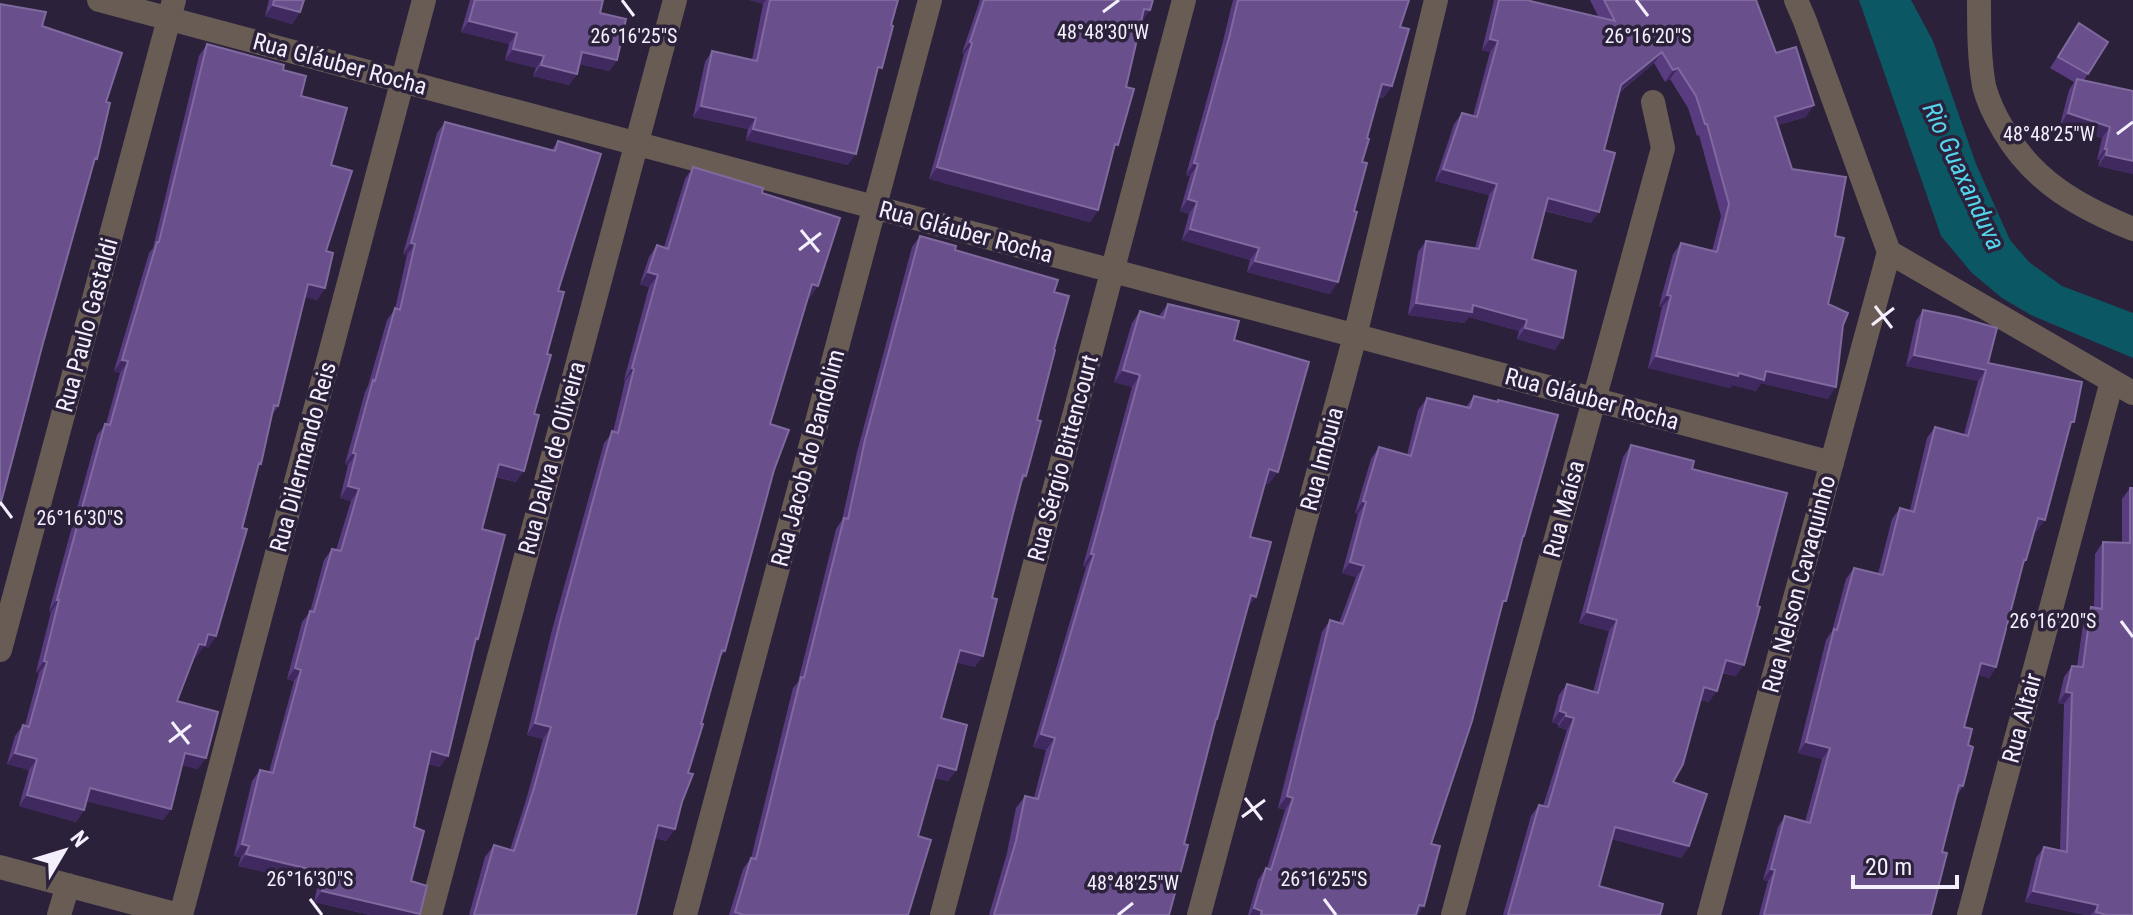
<svg xmlns="http://www.w3.org/2000/svg" width="2133" height="915" viewBox="0 0 2133 915" font-family="'Roboto Condensed',sans-serif">
<style>
.water{fill:#0b5864}
.lines{fill:none;stroke-linecap:round;stroke-linejoin:round}
.minor{stroke:#695c54;stroke-width:24}
.wall{fill:#593c7f}
.shaded-wall{fill:#3f295e}
.building{fill:#69508c;stroke:#7f699e;stroke-width:2}
.ticks{fill:none;stroke:#f4effd;stroke-width:3}
.labels{text-anchor:middle;stroke-width:7;stroke-linejoin:round;paint-order:stroke}
.street-label{font-size:24px;fill:#f4effd;stroke:#2b213b}
.water-label{font-size:26px;font-style:italic;fill:#53d6ed;stroke:#2b213b}
.ticks-label{font-size:20px;text-anchor:middle;fill:#f4effd;stroke:#2b213b;stroke-width:7;stroke-linejoin:round;paint-order:stroke}
</style>
<rect width="100%" height="100%" fill="#2b213b"/>
<path class="water" d="M 1859,0 L 1911,0 L 1933,41 L 1976,164 L 2010,240 L 2029,262 L 2062,286 L 2133,313 L 2133,358 L 2031,315 L 2002,298 L 1972,273 L 1941,236 Z"/>
<g class="lines">
<path class="minor" d="M 99,0 L 1832,463
M 1796,0 L 1805,21 L 1889,252 L 2133,393
M 1979,0 C 1979,28 1979,58 1984,86 C 1988,102 1995,116 2004,131 C 2034,182 2079,207 2133,229
M 0,650 L 174,0
M 0,867 L 179,915
M 59,915 L 68,885
M 181,915 L 424,0
M 430,915 L 675,0
M 685,915 L 930,0
M 942,915 L 1184,0
M 1199,915 L 1355,336 L 1436,0
M 1453,915 L 1663,148 L 1653,102
M 1709,915 L 1889,252
M 1969,915 L 2112,381"/>
</g>
<path class="wall" d="M 269,0 L 304,0 L 300,12 L 292,24 L 265,16 Z
M 470,0 L 603,0 L 600,13 L 617,60 L 609,71 L 579,64 L 577,74 L 569,85 L 533,76 L 536,68 L 505,60 L 509,44 L 461,32 Z
M 749,0 L 898,0 L 848,165 L 746,140 L 748,129 L 693,117 L 705,62 L 712,51 L 752,60 L 763,4 Z
M 980,0 L 1153,0 L 1150,10 L 1141,22 L 1126,87 L 1113,152 L 1098,210 L 1090,222 L 929,179 L 964,54 L 962,53 Z
M 1233,0 L 1409,0 L 1400,27 L 1392,86 L 1383,98 L 1379,97 L 1367,138 L 1330,294 L 1247,272 L 1250,260 L 1182,240 L 1189,214 L 1180,211 L 1190,176 L 1186,175 L 1222,45 Z
M 1494,0 L 1530,0 L 1530,1 L 1599,18 L 1590,0 L 1756,0 L 1776,53 L 1806,117 L 1778,125 L 1792,169 L 1835,236 L 1828,304 L 1843,325 L 1828,399 L 1761,383 L 1756,391 L 1732,385 L 1730,388 L 1648,368 L 1662,307 L 1659,306 L 1673,254 L 1681,243 L 1712,251 L 1721,216 L 1699,135 L 1697,136 L 1688,108 L 1670,79 L 1665,82 L 1654,63 L 1620,92 L 1604,150 L 1591,223 L 1545,211 L 1532,259 L 1555,350 L 1517,339 L 1519,331 L 1469,317 L 1464,323 L 1408,315 L 1418,252 L 1426,241 L 1475,248 L 1489,195 L 1435,181 L 1454,124 L 1462,113 L 1473,116 L 1490,52 L 1482,50 Z
M 2079,23 L 2108,42 L 2084,80 L 2133,91 L 2133,174 L 2098,166 L 2100,160 L 2097,160 L 2102,138 L 2060,125 L 2069,90 L 2074,82 L 2050,68 Z
M 207,44 L 283,70 L 301,96 L 331,165 L 325,288 L 317,300 L 305,297 L 278,406 L 272,415 L 258,469 L 216,636 L 208,648 L 204,646 L 196,657 L 194,656 L 177,701 L 198,769 L 182,765 L 171,809 L 163,820 L 86,801 L 84,810 L 76,822 L 19,806 L 29,770 L 7,764 L 15,736 L 23,725 L 25,725 L 39,673 L 36,672 L 51,612 L 49,611 L 97,435 L 106,424 L 120,373 L 114,371 L 149,253 L 153,248 L 199,56 Z
M 445,122 L 552,150 L 558,141 L 558,291 L 547,354 L 534,414 L 516,482 L 496,477 L 482,529 L 478,639 L 475,643 L 440,767 L 428,764 L 414,827 L 411,881 L 420,914 L 419,915 L 370,915 L 314,902 L 318,884 L 238,866 L 241,857 L 234,856 L 252,781 L 260,770 L 269,772 L 294,681 L 287,679 L 302,622 L 310,612 L 324,560 L 332,549 L 336,550 L 351,501 L 340,498 L 348,465 L 345,464 L 365,392 L 368,386 L 387,320 L 395,309 L 407,255 L 403,254 L 437,133 Z
M 693,167 L 762,193 L 810,298 L 808,297 L 770,424 L 774,470 L 725,651 L 719,659 L 688,773 L 675,829 L 666,841 L 655,838 L 636,915 L 469,915 L 485,857 L 494,845 L 510,850 L 526,800 L 543,739 L 527,735 L 552,630 L 604,443 L 613,432 L 625,381 L 624,380 L 649,287 L 640,284 L 649,257 L 657,245 L 664,247 L 685,179 Z
M 920,236 L 1054,292 L 1054,349 L 1037,420 L 1026,476 L 1020,485 L 975,667 L 956,662 L 941,718 L 956,770 L 948,781 L 935,778 L 918,836 L 908,915 L 729,915 L 743,869 L 751,858 L 793,688 L 798,682 L 836,529 L 842,520 L 857,452 L 912,247 Z
M 1168,304 L 1234,340 L 1269,484 L 1265,483 L 1250,537 L 1247,609 L 1217,719 L 1215,723 L 1184,844 L 1169,915 L 989,915 L 1007,853 L 1016,808 L 1025,796 L 1034,798 L 1046,750 L 1033,747 L 1086,567 L 1083,566 L 1132,387 L 1114,382 L 1132,323 L 1140,311 L 1159,316 Z
M 1923,310 L 2069,429 L 2037,531 L 2035,531 L 2026,560 L 2022,567 L 1996,667 L 1989,678 L 1978,675 L 1964,727 L 1968,745 L 1963,786 L 1956,797 L 1942,852 L 1931,915 L 1759,915 L 1768,881 L 1763,880 L 1778,827 L 1785,816 L 1805,822 L 1822,759 L 1798,753 L 1826,640 L 1832,631 L 1846,579 L 1854,568 L 1878,574 L 1892,519 L 1900,508 L 1910,510 L 1927,438 L 1935,427 L 1964,434 L 1978,381 L 1906,366 L 1916,321 Z
M 1474,396 L 1496,402 L 1498,400 L 1522,540 L 1431,844 L 1418,915 L 1248,915 L 1258,880 L 1266,868 L 1267,868 L 1285,810 L 1278,808 L 1322,632 L 1330,620 L 1339,623 L 1356,577 L 1342,573 L 1358,514 L 1355,513 L 1371,459 L 1379,447 L 1407,455 L 1418,410 L 1427,398 L 1466,407 Z
M 1631,445 L 1692,469 L 1736,676 L 1722,673 L 1709,702 L 1701,700 L 1673,782 L 1689,846 L 1681,858 L 1612,839 L 1599,886 L 1660,915 L 1503,915 L 1531,816 L 1539,805 L 1543,806 L 1567,730 L 1558,727 L 1558,724 L 1552,722 L 1559,695 L 1567,684 L 1593,692 L 1609,631 L 1579,623 L 1623,457 Z
M 2130,488 L 2133,915 L 2086,915 L 2025,902 L 2036,858 L 2044,847 L 2060,851 L 2064,704 L 2058,703 L 2064,677 L 2072,666 L 2077,666 L 2084,618 L 2091,607 L 2094,607 L 2095,554 L 2103,542 L 2122,543 L 2122,499 Z"/>
<path class="shaded-wall" d="M 749,0 L 766,0 L 763,4 Z
M 273,5 L 300,12 L 292,24 L 265,16 Z
M 1144,9 L 1150,10 L 1142,22 L 1136,20 Z
M 469,21 L 517,33 L 509,44 L 461,32 Z
M 1490,39 L 1498,41 L 1490,52 L 1482,50 Z
M 970,42 L 972,43 L 964,54 L 962,53 Z
M 513,49 L 544,56 L 536,68 L 505,60 Z
M 582,52 L 617,60 L 609,71 L 574,63 Z
M 1662,52 L 1654,63 L 1613,97 L 1621,85 Z
M 541,65 L 577,74 L 569,85 L 533,76 Z
M 1678,68 L 1670,79 L 1665,82 L 1673,70 Z
M 1382,84 L 1392,86 L 1383,98 L 1374,96 Z
M 1814,105 L 1806,117 L 1767,128 L 1775,117 Z
M 701,106 L 756,118 L 748,129 L 693,117 Z
M 2068,113 L 2110,127 L 2102,138 L 2060,125 Z
M 753,129 L 856,154 L 848,165 L 746,140 Z
M 2105,149 L 2107,149 L 2100,160 L 2097,160 Z
M 2106,155 L 2133,161 L 2133,174 L 2098,166 Z
M 1194,163 L 1198,164 L 1190,176 L 1186,175 Z
M 937,167 L 1098,210 L 1090,222 L 929,179 Z
M 1443,169 L 1497,184 L 1489,195 L 1435,181 Z
M 1548,198 L 1599,212 L 1591,223 L 1540,209 Z
M 1188,199 L 1197,202 L 1189,214 L 1180,211 Z
M 1190,229 L 1259,248 L 1250,260 L 1182,240 Z
M 411,243 L 415,244 L 407,255 L 403,254 Z
M 1255,261 L 1338,282 L 1330,294 L 1247,272 Z
M 648,272 L 658,275 L 649,287 L 640,284 Z
M 308,284 L 325,288 L 317,300 L 300,296 Z
M 812,284 L 818,286 L 810,298 L 803,296 Z
M 1667,295 L 1671,296 L 1662,307 L 1659,306 Z
M 1416,303 L 1473,305 L 1527,320 L 1519,331 L 1469,317 L 1464,323 L 1408,315 Z
M 1525,328 L 1563,338 L 1555,350 L 1517,339 Z
M 1914,355 L 1986,370 L 1978,381 L 1906,366 Z
M 1656,356 L 1739,373 L 1766,371 L 1836,387 L 1828,399 L 1761,383 L 1756,391 L 1732,385 L 1730,388 L 1648,368 Z
M 122,360 L 128,361 L 120,373 L 114,371 Z
M 632,368 L 634,369 L 625,381 L 624,380 Z
M 1123,370 L 1140,375 L 1132,387 L 1114,382 Z
M 353,453 L 356,454 L 348,465 L 345,464 Z
M 499,464 L 524,471 L 516,482 L 491,475 Z
M 1269,469 L 1278,472 L 1269,484 L 1260,482 Z
M 348,486 L 359,489 L 351,501 L 340,498 Z
M 1363,501 L 1366,502 L 1358,514 L 1355,513 Z
M 2038,518 L 2045,520 L 2037,531 L 2030,529 Z
M 1091,554 L 1094,554 L 1086,567 L 1083,566 Z
M 1350,562 L 1364,566 L 1356,577 L 1342,573 Z
M 1251,595 L 1256,597 L 1247,609 Z
M 57,600 L 59,600 L 51,612 L 49,611 Z
M 1587,612 L 1617,620 L 1609,631 L 1579,623 Z
M 208,634 L 216,636 L 208,648 L 204,646 L 196,657 L 191,655 Z
M 960,650 L 983,656 L 975,667 L 952,661 Z
M 1726,660 L 1744,665 L 1736,676 L 1718,671 Z
M 44,661 L 47,662 L 39,673 L 36,672 Z
M 1981,663 L 1996,667 L 1989,678 L 1973,674 Z
M 295,668 L 301,670 L 294,681 L 287,679 Z
M 1704,687 L 1717,691 L 1709,702 L 1696,699 Z
M 2066,692 L 2072,693 L 2064,704 L 2058,703 Z
M 1560,711 L 1566,713 L 1558,724 L 1552,722 Z
M 1566,716 L 1574,718 L 1567,730 L 1558,727 Z
M 535,723 L 551,727 L 543,739 L 527,735 Z
M 1041,734 L 1055,738 L 1046,750 L 1033,747 Z
M 1806,742 L 1830,748 L 1822,759 L 1798,753 Z
M 431,751 L 448,756 L 440,767 L 423,763 Z
M 15,753 L 37,759 L 29,770 L 7,764 Z
M 185,753 L 206,758 L 198,769 L 177,764 Z
M 938,765 L 956,770 L 948,781 L 930,777 Z
M 90,788 L 171,809 L 163,820 L 82,800 Z
M 27,795 L 84,810 L 76,822 L 19,806 Z
M 1287,796 L 1293,798 L 1285,810 L 1278,808 Z
M 658,825 L 675,829 L 666,841 L 650,837 Z
M 1615,827 L 1689,846 L 1681,858 L 1607,838 Z
M 242,844 L 249,846 L 241,857 L 234,856 Z
M 246,854 L 326,873 L 318,884 L 238,866 Z
M 1771,869 L 1775,870 L 1768,881 L 1763,880 Z
M 322,891 L 420,914 L 419,915 L 370,915 L 314,902 Z
M 2033,891 L 2098,905 L 2091,915 L 2086,915 L 2025,902 Z
M 1419,905 L 1424,906 L 1418,915 L 1412,915 Z
M 1254,908 L 1262,911 L 1259,915 L 1250,915 Z"/>
<path class="building" d="M 274,0 L 304,0 L 300,12 L 273,5 Z
M 475,0 L 603,0 L 600,13 L 626,19 L 617,60 L 582,52 L 577,74 L 541,65 L 544,56 L 513,49 L 517,33 L 469,21 Z
M 770,0 L 898,0 L 891,25 L 893,26 L 882,68 L 878,67 L 856,154 L 753,129 L 756,118 L 701,106 L 712,51 L 757,61 Z
M 984,0 L 1153,0 L 1150,10 L 1144,9 L 1126,87 L 1134,89 L 1118,145 L 1115,144 L 1098,210 L 937,167 L 972,43 L 970,42 Z
M 1238,0 L 1409,0 L 1400,27 L 1409,29 L 1392,86 L 1382,84 L 1367,138 L 1369,139 L 1362,162 L 1367,163 L 1354,211 L 1357,212 L 1338,282 L 1255,261 L 1259,248 L 1190,229 L 1197,202 L 1188,199 L 1198,164 L 1194,163 L 1230,34 Z
M 1499,0 L 1530,0 L 1530,1 L 1615,21 L 1604,0 L 1756,0 L 1776,53 L 1796,47 L 1814,105 L 1775,117 L 1792,169 L 1846,177 L 1835,236 L 1844,238 L 1828,304 L 1848,313 L 1843,325 L 1836,387 L 1766,371 L 1764,380 L 1739,373 L 1738,376 L 1656,356 L 1671,296 L 1667,295 L 1681,243 L 1717,252 L 1729,204 L 1707,124 L 1705,124 L 1696,96 L 1678,68 L 1673,70 L 1662,52 L 1621,85 L 1604,150 L 1615,153 L 1599,212 L 1548,198 L 1532,259 L 1576,271 L 1563,338 L 1525,328 L 1527,320 L 1473,305 L 1472,312 L 1416,303 L 1426,241 L 1479,249 L 1497,184 L 1443,169 L 1462,113 L 1477,117 L 1498,41 L 1490,39 Z
M 0,4 L 46,12 L 42,26 L 122,53 L 106,102 L 110,103 L 97,159 L 95,158 L 43,343 L 0,506 Z
M 2079,23 L 2108,42 L 2088,74 L 2058,57 Z
M 207,44 L 284,65 L 283,70 L 306,76 L 301,96 L 347,108 L 331,165 L 352,171 L 326,251 L 333,253 L 325,288 L 308,284 L 278,406 L 274,405 L 261,464 L 259,463 L 242,528 L 247,529 L 216,636 L 208,634 L 205,645 L 199,644 L 177,701 L 218,712 L 206,758 L 185,753 L 171,809 L 90,788 L 84,810 L 27,795 L 37,759 L 15,753 L 23,725 L 29,727 L 47,662 L 44,661 L 59,600 L 57,600 L 105,424 L 110,425 L 128,361 L 122,360 L 157,242 L 159,242 Z
M 2077,79 L 2133,91 L 2133,161 L 2106,155 L 2107,149 L 2105,149 L 2110,127 L 2068,113 Z
M 445,122 L 555,151 L 558,141 L 601,154 L 558,291 L 564,292 L 547,354 L 551,355 L 534,414 L 539,415 L 524,471 L 499,464 L 482,529 L 505,535 L 478,639 L 476,638 L 448,756 L 431,751 L 414,827 L 424,831 L 411,881 L 427,886 L 420,914 L 322,891 L 326,873 L 246,854 L 249,846 L 242,844 L 260,770 L 273,773 L 301,670 L 295,668 L 310,611 L 314,612 L 332,549 L 341,551 L 359,489 L 348,486 L 356,454 L 353,453 L 373,380 L 375,381 L 395,308 L 400,310 L 415,244 L 411,243 Z
M 693,167 L 763,188 L 762,193 L 840,218 L 818,286 L 812,284 L 770,424 L 789,430 L 774,470 L 725,651 L 722,650 L 701,724 L 703,724 L 688,773 L 693,774 L 682,802 L 675,829 L 658,825 L 636,915 L 474,915 L 494,845 L 514,851 L 534,788 L 551,727 L 535,723 L 561,618 L 612,431 L 618,433 L 634,369 L 632,368 L 658,275 L 648,272 L 657,245 L 668,249 Z
M 920,236 L 956,246 L 955,250 L 1058,280 L 1054,292 L 1069,296 L 1054,349 L 1055,350 L 1037,420 L 1041,421 L 1026,476 L 1023,475 L 1007,537 L 992,598 L 997,599 L 983,656 L 960,650 L 941,718 L 967,725 L 956,770 L 938,765 L 918,836 L 931,840 L 908,915 L 744,915 L 735,912 L 751,858 L 756,859 L 801,677 L 804,678 L 844,518 L 848,519 L 865,440 Z
M 1168,304 L 1239,321 L 1234,340 L 1309,362 L 1278,472 L 1269,469 L 1250,537 L 1271,542 L 1256,597 L 1251,595 L 1217,719 L 1216,719 L 1184,844 L 1188,845 L 1169,915 L 994,915 L 1016,841 L 1025,796 L 1038,799 L 1055,738 L 1041,734 L 1094,554 L 1091,554 L 1140,375 L 1123,370 L 1140,311 L 1164,318 Z
M 1923,310 L 1958,317 L 1997,328 L 1988,363 L 2082,382 L 2074,422 L 2071,422 L 2045,520 L 2038,518 L 2026,560 L 2024,560 L 1996,667 L 1981,663 L 1964,727 L 1972,729 L 1968,745 L 1973,747 L 1963,786 L 1959,785 L 1942,852 L 1947,853 L 1931,915 L 1764,915 L 1775,870 L 1771,869 L 1785,816 L 1810,823 L 1830,748 L 1806,742 L 1834,629 L 1837,630 L 1854,568 L 1883,575 L 1900,508 L 1914,512 L 1935,427 L 1968,436 L 1986,370 L 1914,355 Z
M 1474,396 L 1498,402 L 1498,400 L 1558,415 L 1524,536 L 1523,536 L 1506,601 L 1503,601 L 1472,721 L 1431,844 L 1440,846 L 1424,906 L 1419,905 L 1416,915 L 1261,915 L 1262,911 L 1254,908 L 1266,868 L 1271,870 L 1293,798 L 1287,796 L 1330,620 L 1343,624 L 1364,566 L 1350,562 L 1366,502 L 1363,501 L 1379,447 L 1411,456 L 1427,398 L 1470,408 Z
M 1631,445 L 1694,461 L 1692,469 L 1787,493 L 1757,606 L 1760,607 L 1744,665 L 1726,660 L 1717,691 L 1704,687 L 1683,764 L 1673,782 L 1707,794 L 1689,846 L 1615,827 L 1599,886 L 1663,904 L 1660,915 L 1508,915 L 1539,805 L 1548,807 L 1574,718 L 1566,716 L 1566,713 L 1560,711 L 1567,684 L 1598,693 L 1617,620 L 1587,612 Z
M 2130,488 L 2133,488 L 2133,915 L 2107,915 L 2096,912 L 2098,905 L 2033,891 L 2044,847 L 2067,852 L 2072,693 L 2066,692 L 2072,666 L 2083,667 L 2091,607 L 2102,609 L 2103,542 L 2130,543 Z"/>
<path class="ticks" d="M 622,0 L 634,16M 1636,0 L 1648,16M 1103,12 L 1119,0M 2117,134 L 2133,122M 801,230 L 819,252M 799,250 L 821,233M 1875,306 L 1892,328M 1872,325 L 1894,308M 0,502 L 12,518M 2121,621 L 2133,637M 172,722 L 189,744M 169,742 L 191,725M 1245,798 L 1262,820M 1242,817 L 1265,800M 310,899 L 322,915M 1324,899 L 1336,915M 1118,915 L 1133,903"/>
<g class="labels">
<g class="street-label">
<text transform="translate(340 64) rotate(15)" y="8">Rua Gláuber Rocha</text>
<text transform="translate(966 232) rotate(15)" y="8">Rua Gláuber Rocha</text>
<text transform="translate(87 325) rotate(-75)" y="8">Rua Paulo Gastaldi</text>
<text transform="translate(1592 399) rotate(15)" y="8">Rua Gláuber Rocha</text>
<text transform="translate(303 457) rotate(-75)" y="8">Rua Dilermando Reis</text>
<text transform="translate(552 458) rotate(-75)" y="8">Rua Dalva de Oliveira</text>
<text transform="translate(808 458) rotate(-75)" y="8">Rua Jacob do Bandolim</text>
<text transform="translate(1063 458) rotate(-75)" y="8">Rua Sérgio Bittencourt</text>
<text transform="translate(1322 459) rotate(-75)" y="8">Rua Imbuia</text>
<text transform="translate(1564 509) rotate(-75)" y="8">Rua Maísa</text>
<text transform="translate(1799 584) rotate(-75)" y="8">Rua Nelson Cavaquinho</text>
<text transform="translate(2022 718) rotate(-75)" y="8">Rua Altair</text>
</g>
<g class="water-label">
<text transform="translate(1964 176) rotate(65)" y="9">Rio Guaxanduva</text>
</g>
</g>
<g class="ticks-label">
<text x="1103" y="39">48°48'30"W</text>
<text x="634" y="43">26°16'25"S</text>
<text x="1648" y="43">26°16'20"S</text>
<text x="2049" y="141">48°48'25"W</text>
<text x="80" y="525">26°16'30"S</text>
<text x="2053" y="628">26°16'20"S</text>
<text x="310" y="886">26°16'30"S</text>
<text x="1324" y="886">26°16'25"S</text>
<text x="1133" y="890">48°48'25"W</text>
</g>
<g transform="translate(64 851) rotate(52)" stroke="#2b213b" stroke-width="6" paint-order="stroke">
<path d="M0-6L14 30L0 20L-14 30Z" fill="#f4effd"/>
<text y="-12" font-size="22" font-weight="bold" text-anchor="middle" fill="#f4effd">N</text>
</g>
<path d="M1853 875v12h104v-12" fill="none" stroke="#f4effd" stroke-width="4"/>
<text x="1865" y="875" font-size="24" fill="#f4effd" stroke="#2b213b" stroke-width="6" paint-order="stroke">20 m</text>
</svg>
